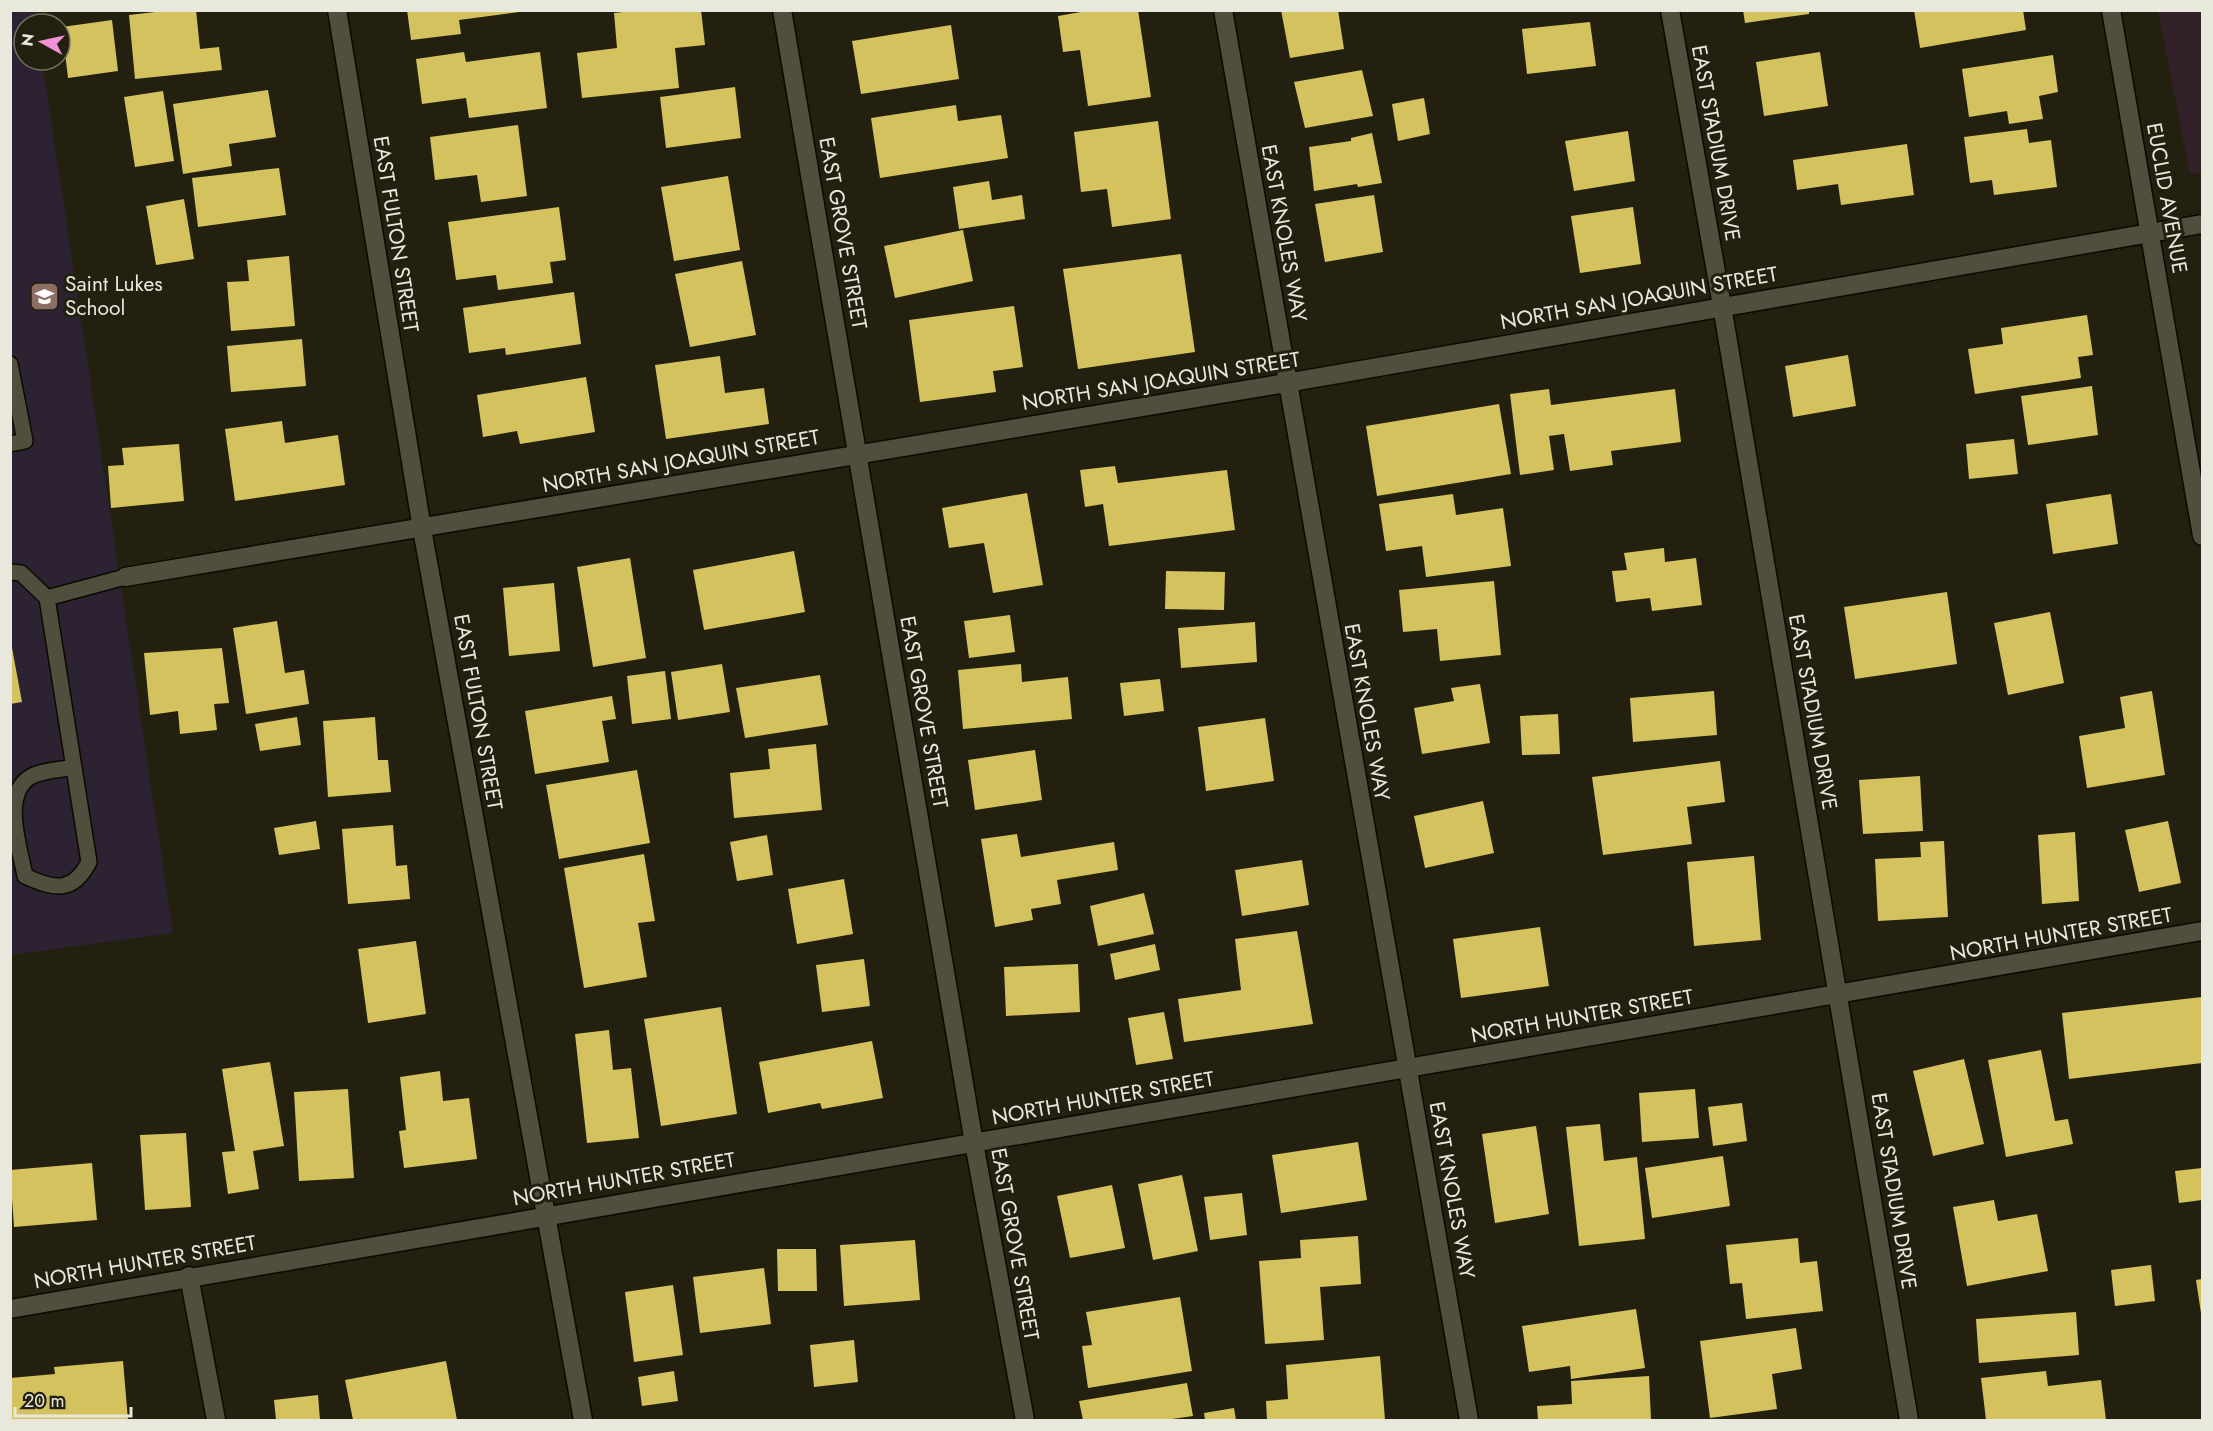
<svg xmlns="http://www.w3.org/2000/svg" width="2213" height="1431" viewBox="0 0 2213 1431" font-family="Jost,sans-serif">
<style>
.commercial{fill:#322128}
.education{fill:#2c2231}
.building{fill:#d4c25f}
.lines{fill:none;stroke-linecap:round;stroke-linejoin:round}
.service-casing{stroke:#0c0900;stroke-width:18}
.minor-casing{stroke:#0c0900;stroke-width:21}
.service{stroke:#504e3c;stroke-width:15}
.minor{stroke:#504e3c;stroke-width:18}
.labels{text-anchor:middle;stroke-width:6;stroke-linejoin:round;paint-order:stroke}
.street-label{font-size:21px;fill:#e9e8dd;stroke:#232010}
.poi-label{font-size:21px;fill:#e9e8dd;stroke:#232010;text-anchor:start}
</style>
<rect width="100%" height="100%" fill="#232010"/>
<path class="commercial" d="M 2158,11 L 2202,11 L 2202,173 L 2190,174 Z"/>
<path class="education" d="M 10,11 L 35,11 L 37,24 L 24,24 L 24,60 L 42,60 L 173,933 L 11,955 Z"/>
<path class="building" d="M 173,10 L 196,10 L 200,49 L 219,47 L 222,70 L 135,79 L 129,15 Z
M 407,10 L 519,10 L 519,12 L 459,20 L 461,34 L 411,40 Z
M 640,10 L 701,10 L 705,45 L 675,48 L 679,88 L 582,98 L 577,53 L 617,48 L 614,13 Z
M 1092,10 L 1138,10 L 1151,97 L 1088,106 L 1080,50 L 1063,52 L 1058,16 Z
M 1281,10 L 1338,10 L 1344,49 L 1290,58 Z
M 1743,10 L 1809,10 L 1809,14 L 1745,23 Z
M 1914,10 L 2023,10 L 2026,30 L 1920,48 Z
M 112,20 L 118,71 L 68,78 L 62,27 Z
M 1590,22 L 1596,66 L 1527,74 L 1522,29 Z
M 951,25 L 959,79 L 861,94 L 852,41 Z
M 464,52 L 466,62 L 540,52 L 547,108 L 469,118 L 466,98 L 422,104 L 416,59 Z
M 1820,52 L 1828,106 L 1764,116 L 1756,62 Z
M 2053,55 L 2058,92 L 2039,96 L 2043,119 L 2009,124 L 2007,111 L 1969,117 L 1962,69 Z
M 1362,70 L 1373,116 L 1305,128 L 1294,82 Z
M 735,87 L 741,138 L 666,148 L 660,97 Z
M 268,90 L 276,137 L 229,144 L 232,166 L 183,174 L 173,104 Z
M 163,91 L 174,161 L 135,167 L 124,97 Z
M 1424,98 L 1430,134 L 1398,141 L 1392,104 Z
M 956,105 L 958,121 L 1001,115 L 1008,158 L 880,178 L 871,118 Z
M 1158,121 L 1171,219 L 1112,227 L 1107,189 L 1081,192 L 1074,132 Z
M 518,125 L 527,196 L 481,202 L 477,175 L 435,180 L 430,137 Z
M 2027,129 L 2029,143 L 2051,140 L 2057,187 L 1994,195 L 1992,180 L 1970,183 L 1964,137 Z
M 1628,131 L 1635,181 L 1574,191 L 1565,141 Z
M 1372,133 L 1382,183 L 1358,187 L 1357,184 L 1314,191 L 1309,147 L 1351,141 L 1351,138 Z
M 1907,144 L 1914,195 L 1841,205 L 1838,184 L 1797,190 L 1793,160 Z
M 279,168 L 286,215 L 198,227 L 192,178 Z
M 728,176 L 740,250 L 674,261 L 661,187 Z
M 989,181 L 992,200 L 1022,195 L 1025,219 L 959,229 L 953,187 Z
M 1374,195 L 1383,252 L 1325,262 L 1315,204 Z
M 184,199 L 194,259 L 156,265 L 146,206 Z
M 559,207 L 566,260 L 550,262 L 553,283 L 498,290 L 496,275 L 456,280 L 448,222 Z
M 1633,207 L 1641,264 L 1580,273 L 1571,216 Z
M 963,230 L 973,281 L 895,298 L 884,246 Z
M 1181,254 L 1195,352 L 1078,369 L 1063,269 Z
M 289,256 L 295,326 L 231,331 L 227,282 L 249,281 L 247,260 Z
M 742,261 L 756,335 L 690,347 L 675,274 Z
M 574,292 L 581,344 L 506,355 L 505,348 L 469,353 L 463,308 Z
M 1014,306 L 1023,367 L 993,371 L 996,392 L 920,402 L 909,320 Z
M 2087,315 L 2093,355 L 2078,357 L 2081,378 L 1975,394 L 1968,349 L 2003,344 L 2001,328 Z
M 302,339 L 306,386 L 231,392 L 227,346 Z
M 1848,355 L 1856,406 L 1793,417 L 1785,366 Z
M 720,356 L 725,393 L 764,388 L 769,424 L 666,439 L 655,365 Z
M 586,377 L 595,432 L 520,444 L 517,431 L 483,437 L 477,395 Z
M 2092,386 L 2098,435 L 2028,445 L 2021,396 Z
M 1549,389 L 1551,405 L 1675,389 L 1681,442 L 1611,451 L 1613,465 L 1570,471 L 1564,434 L 1549,436 L 1554,470 L 1520,475 L 1510,394 Z
M 1499,404 L 1511,474 L 1377,496 L 1366,426 Z
M 282,421 L 285,443 L 338,435 L 345,485 L 235,501 L 225,429 Z
M 2014,439 L 2018,474 L 1969,479 L 1966,444 Z
M 179,444 L 184,501 L 111,508 L 108,466 L 124,465 L 122,448 Z
M 1115,466 L 1118,483 L 1227,470 L 1235,530 L 1109,546 L 1103,504 L 1085,507 L 1080,470 Z
M 1027,493 L 1043,585 L 993,593 L 984,543 L 949,548 L 942,508 Z
M 1453,494 L 1456,515 L 1503,508 L 1511,566 L 1426,577 L 1422,546 L 1386,551 L 1379,504 Z
M 2111,494 L 2118,544 L 2053,554 L 2046,504 Z
M 1664,548 L 1665,562 L 1696,558 L 1702,605 L 1652,611 L 1650,598 L 1616,602 L 1612,571 L 1627,570 L 1624,553 Z
M 794,551 L 805,612 L 704,630 L 693,570 Z
M 630,558 L 646,658 L 593,667 L 577,567 Z
M 1166,571 L 1225,572 L 1224,610 L 1165,609 Z
M 1494,581 L 1501,655 L 1440,661 L 1437,629 L 1403,632 L 1399,590 Z
M 554,583 L 560,651 L 509,656 L 503,588 Z
M 1947,592 L 1957,664 L 1855,679 L 1844,607 Z
M 2050,612 L 2064,683 L 2008,695 L 1994,623 Z
M 1010,615 L 1015,652 L 969,658 L 964,621 Z
M 277,621 L 285,673 L 304,670 L 309,704 L 246,714 L 233,628 Z
M 1255,622 L 1257,662 L 1181,668 L 1178,628 Z
M 10,637 L 22,702 L 10,704 Z
M 222,648 L 229,703 L 214,704 L 217,730 L 180,734 L 178,711 L 150,715 L 144,653 Z
M 722,664 L 730,712 L 678,720 L 671,672 Z
M 1021,664 L 1022,682 L 1068,677 L 1072,719 L 963,729 L 958,670 Z
M 665,671 L 671,719 L 632,724 L 627,676 Z
M 820,675 L 828,725 L 745,738 L 736,688 Z
M 1160,679 L 1164,711 L 1124,716 L 1120,683 Z
M 1480,684 L 1490,743 L 1422,754 L 1414,708 L 1454,701 L 1451,688 Z
M 1714,691 L 1717,735 L 1633,742 L 1630,698 Z
M 2152,691 L 2165,775 L 2087,788 L 2079,736 L 2125,728 L 2120,697 Z
M 612,696 L 616,719 L 602,721 L 609,762 L 535,774 L 525,711 Z
M 1558,714 L 1560,754 L 1522,755 L 1520,716 Z
M 297,717 L 301,745 L 260,751 L 255,724 Z
M 375,717 L 378,760 L 388,760 L 391,792 L 328,797 L 323,721 Z
M 1265,718 L 1274,781 L 1206,791 L 1198,727 Z
M 816,744 L 822,810 L 734,818 L 730,773 L 770,769 L 768,749 Z
M 1035,750 L 1042,800 L 975,810 L 968,760 Z
M 1720,761 L 1725,802 L 1687,807 L 1692,844 L 1603,855 L 1592,777 Z
M 637,770 L 650,843 L 559,859 L 546,785 Z
M 1920,776 L 1923,831 L 1863,834 L 1859,780 Z
M 1483,801 L 1494,853 L 1425,868 L 1414,816 Z
M 316,821 L 320,849 L 279,855 L 274,828 Z
M 2168,821 L 2181,883 L 2139,892 L 2125,830 Z
M 393,825 L 396,866 L 407,865 L 410,899 L 348,904 L 342,829 Z
M 2075,832 L 2079,901 L 2042,904 L 2038,835 Z
M 1017,834 L 1021,857 L 1114,842 L 1118,870 L 1057,880 L 1061,904 L 1031,909 L 1033,920 L 995,927 L 981,839 Z
M 767,835 L 773,875 L 737,881 L 730,842 Z
M 1944,841 L 1948,917 L 1878,921 L 1875,859 L 1921,857 L 1920,842 Z
M 644,854 L 655,921 L 638,923 L 647,977 L 584,988 L 564,868 Z
M 1754,856 L 1761,940 L 1694,946 L 1687,862 Z
M 1302,860 L 1309,905 L 1242,916 L 1235,870 Z
M 844,879 L 853,934 L 797,944 L 788,889 Z
M 1144,893 L 1154,934 L 1098,946 L 1090,906 Z
M 1540,927 L 1549,986 L 1461,998 L 1453,939 Z
M 1297,931 L 1313,1024 L 1184,1042 L 1178,999 L 1241,990 L 1235,939 Z
M 416,941 L 426,1014 L 368,1023 L 358,949 Z
M 1155,944 L 1160,970 L 1115,980 L 1110,954 Z
M 864,959 L 870,1006 L 822,1012 L 816,965 Z
M 1078,964 L 1080,1012 L 1006,1016 L 1004,967 Z
M 2202,997 L 2202,1063 L 2069,1079 L 2062,1013 Z
M 721,1007 L 737,1114 L 661,1126 L 644,1019 Z
M 1164,1012 L 1173,1059 L 1136,1065 L 1128,1018 Z
M 609,1030 L 613,1070 L 631,1068 L 639,1138 L 587,1143 L 575,1034 Z
M 872,1041 L 883,1098 L 822,1109 L 820,1103 L 768,1113 L 759,1062 Z
M 2041,1050 L 2055,1121 L 2068,1119 L 2073,1144 L 2006,1157 L 1988,1060 Z
M 1964,1059 L 1984,1144 L 1933,1156 L 1913,1071 Z
M 270,1062 L 284,1146 L 253,1151 L 259,1189 L 228,1194 L 222,1152 L 235,1151 L 222,1069 Z
M 440,1071 L 443,1101 L 469,1098 L 477,1159 L 404,1168 L 399,1131 L 406,1130 L 400,1077 Z
M 348,1089 L 354,1178 L 299,1181 L 294,1092 Z
M 1695,1089 L 1699,1138 L 1642,1142 L 1639,1093 Z
M 1742,1103 L 1747,1141 L 1713,1146 L 1708,1107 Z
M 1600,1124 L 1604,1161 L 1637,1157 L 1645,1239 L 1579,1246 L 1566,1127 Z
M 1536,1126 L 1549,1214 L 1495,1223 L 1482,1134 Z
M 186,1133 L 191,1207 L 145,1210 L 140,1135 Z
M 1358,1142 L 1367,1200 L 1281,1213 L 1272,1155 Z
M 1723,1156 L 1730,1206 L 1652,1218 L 1645,1168 Z
M 92,1163 L 97,1220 L 14,1227 L 10,1170 Z
M 2202,1168 L 2202,1200 L 2179,1203 L 2175,1171 Z
M 1182,1175 L 1198,1251 L 1153,1260 L 1138,1184 Z
M 1112,1185 L 1125,1248 L 1070,1258 L 1057,1196 Z
M 1242,1193 L 1247,1235 L 1210,1240 L 1204,1197 Z
M 1994,1200 L 1998,1221 L 2037,1214 L 2048,1271 L 1967,1286 L 1953,1207 Z
M 1358,1236 L 1361,1284 L 1320,1287 L 1324,1340 L 1265,1344 L 1259,1261 L 1301,1258 L 1300,1240 Z
M 1798,1238 L 1800,1263 L 1817,1261 L 1823,1311 L 1746,1319 L 1742,1283 L 1730,1284 L 1726,1245 Z
M 915,1240 L 920,1300 L 844,1306 L 840,1245 Z
M 777,1249 L 816,1249 L 817,1291 L 778,1291 Z
M 2151,1265 L 2155,1301 L 2115,1306 L 2111,1270 Z
M 764,1268 L 771,1324 L 700,1333 L 693,1277 Z
M 2202,1279 L 2202,1313 L 2201,1313 L 2196,1280 Z
M 673,1285 L 683,1355 L 634,1362 L 625,1292 Z
M 1180,1297 L 1192,1371 L 1088,1388 L 1082,1346 L 1092,1345 L 1086,1312 Z
M 1636,1309 L 1645,1368 L 1571,1379 L 1570,1366 L 1529,1372 L 1522,1326 Z
M 2076,1312 L 2079,1355 L 1979,1363 L 1976,1319 Z
M 1796,1328 L 1802,1369 L 1772,1374 L 1777,1409 L 1710,1418 L 1700,1341 Z
M 854,1340 L 858,1382 L 814,1387 L 810,1345 Z
M 1380,1356 L 1385,1420 L 1267,1420 L 1266,1401 L 1288,1399 L 1286,1365 Z
M 123,1361 L 128,1420 L 10,1420 L 10,1378 L 55,1374 L 54,1367 Z
M 446,1361 L 457,1420 L 353,1420 L 345,1380 Z
M 674,1371 L 678,1401 L 642,1406 L 638,1377 Z
M 2046,1371 L 2048,1386 L 2101,1380 L 2106,1420 L 1986,1420 L 1981,1378 Z
M 1649,1376 L 1651,1420 L 1538,1420 L 1537,1406 L 1572,1404 L 1571,1381 Z
M 1187,1383 L 1193,1416 L 1165,1420 L 1083,1420 L 1079,1401 Z
M 318,1395 L 320,1420 L 276,1420 L 274,1400 Z
M 1234,1408 L 1236,1420 L 1205,1420 L 1204,1413 Z"/>
<g class="lines">
<defs>
<path id="service" d="M 10,364 L 25,441 L 10,444
M 10,572 L 21,573 L 47,598 L 89,862 C 73,893 54,890 25,876 C 20,848 0,793 32,776 C 43,770 61,770 73,767
M 47,598 L 125,577"/>
<path id="minor" d="M 337,10 L 422,529 L 583,1420
M 782,10 L 974,1143 L 1025,1420
M 1223,10 L 1469,1420
M 1670,10 L 1722,306 L 1909,1420
M 2111,10 L 2202,536
M 125,577 L 1286,383 L 2202,224
M 189,1276 L 216,1420
M 10,1309 L 2202,931"/>
</defs>
<use href="#service" class="service-casing"/>
<use href="#minor" class="minor-casing"/>
<use href="#service" class="service"/>
<use href="#minor" class="minor"/>
</g>
<defs>
<symbol id="school-square" viewBox="-11 -11 22 22"><rect x="-9" y="-9" width="18" height="18" rx="4" fill="#8d6e63" stroke="#232010"/><path d="M0-5L7-2L0 1L-7-2ZM-4 1L0 2.5L4 1V4Q0 6-4 4Z" fill="#fff"/></symbol>
</defs>
<g fill-rule="evenodd">
<use href="#school-square" x="28" y="280" width="33" height="33"/>
</g>
<g class="labels">
<g class="street-label">
<text transform="translate(1716 143) rotate(80)" y="7">EAST STADIUM DRIVE</text>
<text transform="translate(2167 198) rotate(80)" y="7">EUCLID AVENUE</text>
<text transform="translate(843 233) rotate(80)" y="7">EAST GROVE STREET</text>
<text transform="translate(1284 233) rotate(80)" y="7">EAST KNOLES WAY</text>
<text transform="translate(396 234) rotate(81)" y="7">EAST FULTON STREET</text>
<text transform="translate(1639 298) rotate(-10)" y="7">NORTH SAN JOAQUIN STREET</text>
<text transform="translate(1161 381) rotate(-9)" y="7">NORTH SAN JOAQUIN STREET</text>
<text transform="translate(681 461) rotate(-10)" y="7">NORTH SAN JOAQUIN STREET</text>
<text transform="translate(478 712) rotate(80)" y="7">EAST FULTON STREET</text>
<text transform="translate(924 712) rotate(80)" y="7">EAST GROVE STREET</text>
<text transform="translate(1367 712) rotate(80)" y="7">EAST KNOLES WAY</text>
<text transform="translate(1813 712) rotate(80)" y="7">EAST STADIUM DRIVE</text>
<text transform="translate(2061 934) rotate(-10)" y="7">NORTH HUNTER STREET</text>
<text transform="translate(1582 1016) rotate(-10)" y="7">NORTH HUNTER STREET</text>
<text transform="translate(1103 1098) rotate(-10)" y="7">NORTH HUNTER STREET</text>
<text transform="translate(624 1179) rotate(-10)" y="7">NORTH HUNTER STREET</text>
<text transform="translate(1452 1190) rotate(80)" y="7">EAST KNOLES WAY</text>
<text transform="translate(1894 1191) rotate(81)" y="7">EAST STADIUM DRIVE</text>
<text transform="translate(1015 1244) rotate(80)" y="7">EAST GROVE STREET</text>
<text transform="translate(145 1262) rotate(-10)" y="7">NORTH HUNTER STREET</text>
</g>
<g class="poi-label">
<text x="65" y="291">Saint Lukes<tspan x="65" dy="24">School</tspan></text>
</g>
</g>
<rect width="2213" height="1431" fill="none" stroke="#e9e8dd" stroke-width="24"/>
<g transform="translate(42 42) rotate(278)"><circle r="28" fill="#232010" stroke="#727062" stroke-width="1.5"/>
<path d="M0-4.5L10 22L0 15L-10 22Z" fill="#f391d6"/>
<text y="-9" font-size="16" font-weight="bold" text-anchor="middle" fill="#e9e8dd">N</text>
</g>
<path d="M15 1407v9h116v-9" fill="none" stroke="#e9e8dd" stroke-width="3"/>
<text x="24" y="1407" font-size="18" fill="#e9e8dd" stroke="#232010" stroke-width="4.5" paint-order="stroke">20 m</text>
</svg>
